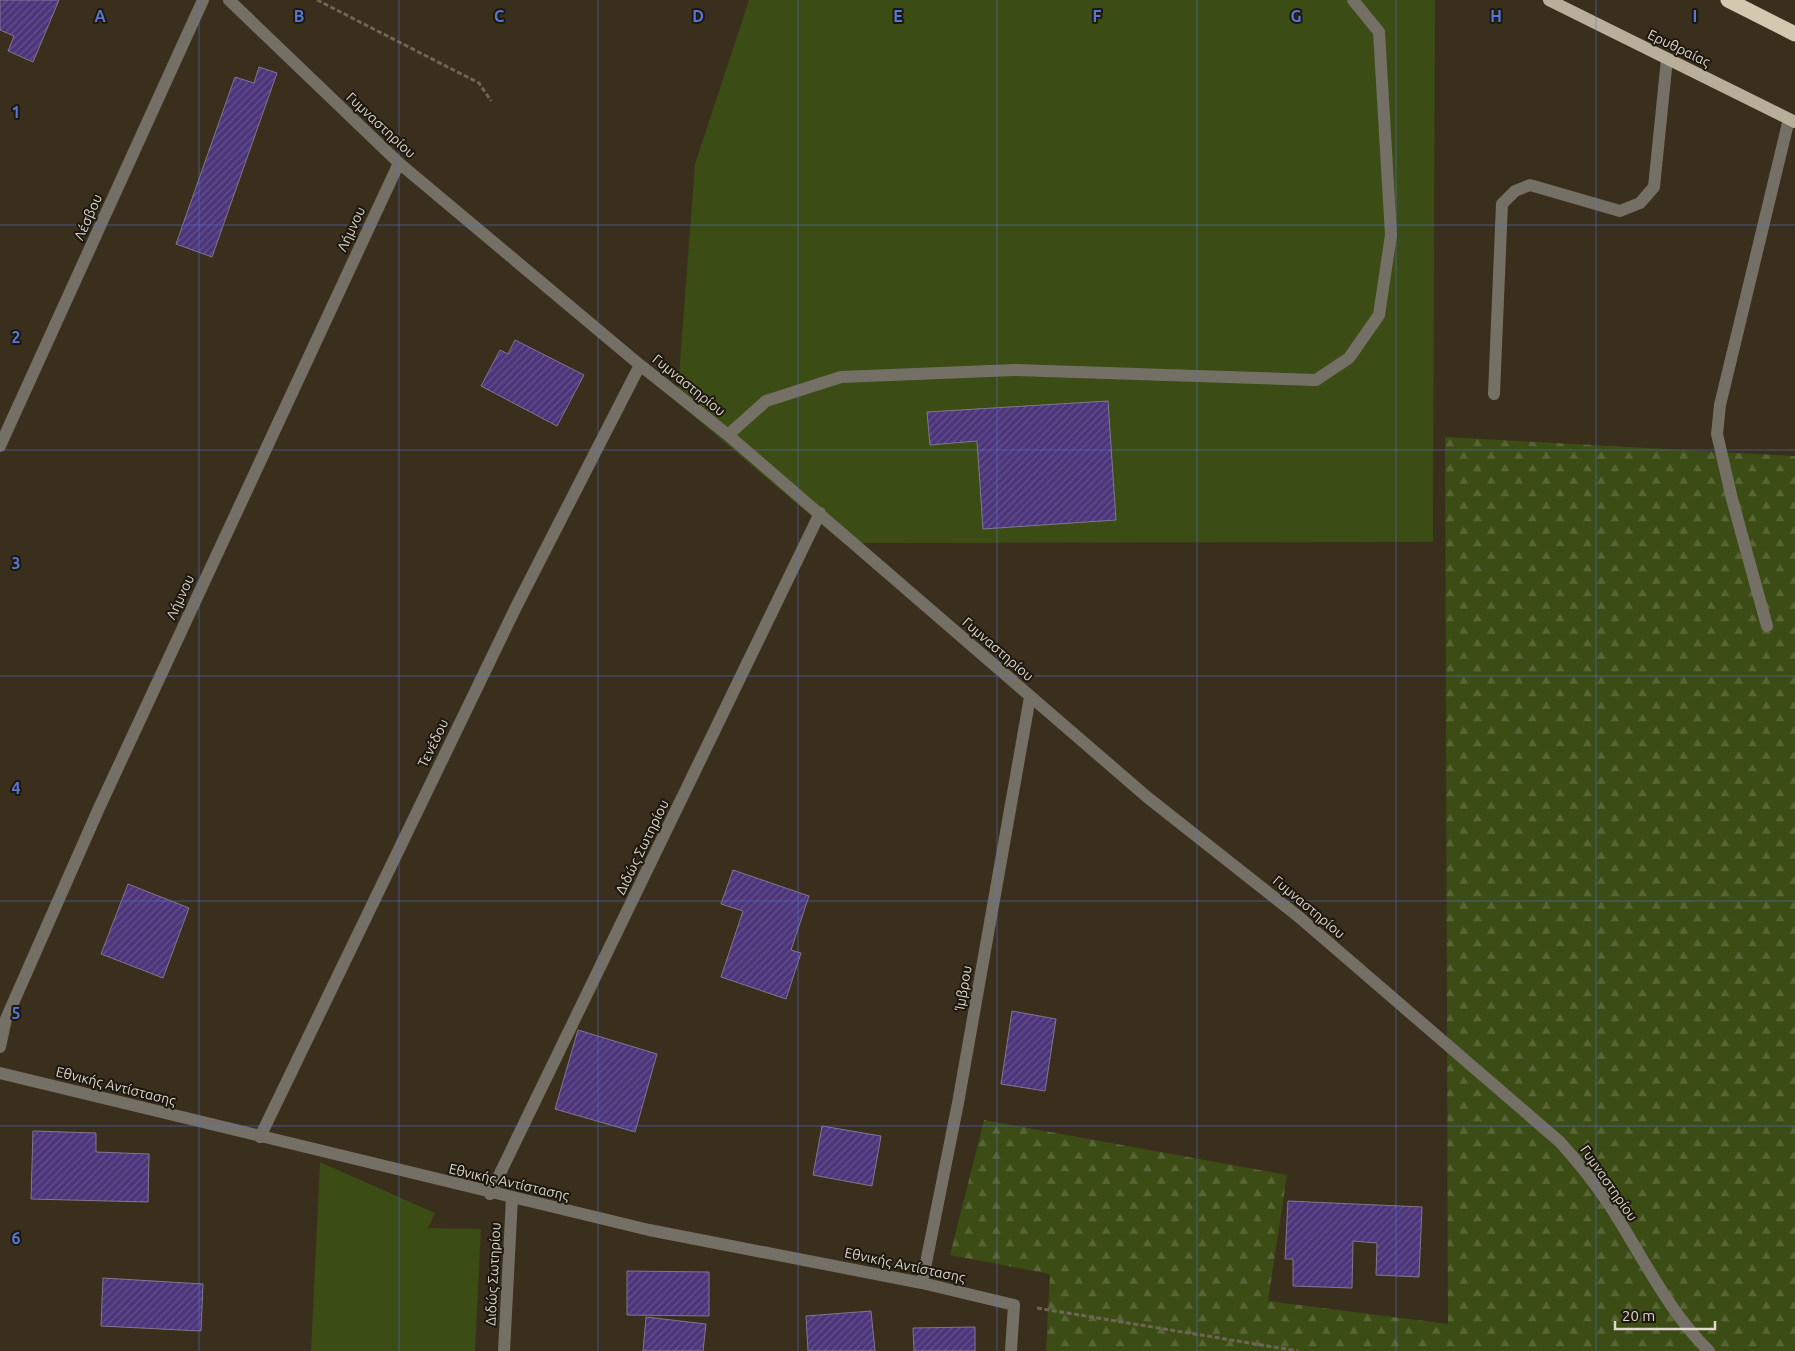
<svg xmlns="http://www.w3.org/2000/svg" width="1795" height="1351" viewBox="0 0 1795 1351" font-family="Ubuntu,sans-serif">
<style>
.green{fill:#3c4c15}
.forest{fill:url(#forest-firs)}
.building{fill:url(#building-hatch);stroke:#7e788f}
.lines{fill:none;stroke-linecap:round;stroke-linejoin:round}
.path{stroke:#6f6555;stroke-width:3;stroke-dasharray:5 2.5;stroke-linecap:butt}
.minor{stroke:#757066;stroke-width:12}
.major{stroke:#b8af9b;stroke-width:12}
.highway{stroke:#d3c8b0;stroke-width:15}
.grid{fill:none;stroke:#5777d4;stroke-width:1;stroke-opacity:0.55}
.labels{text-anchor:middle;stroke-width:4;stroke-linejoin:round;paint-order:stroke}
.street-label{font-size:14px;fill:#dfd8cc;stroke:#1d180f}
.grid-label{font-size:16px;text-anchor:middle;font-weight:bold;fill:#5777d4;stroke:#1d180f;stroke-width:4;stroke-linejoin:round;paint-order:stroke}
</style>
<defs>
<pattern id="forest-firs" width="22" height="20" patternUnits="userSpaceOnUse" patternTransform="scale(1.25)"><rect width="22" height="20" fill="#3c4c15"/><path d="M5 1l3.5 6h-7zM16 11l3.5 6h-7z" fill="#586536"/></pattern>
<pattern id="building-hatch" width="6" height="6" patternUnits="userSpaceOnUse" patternTransform="scale(1.25)"><rect width="6" height="6" fill="#4c357a"/><path d="M-1 1l2-2M0 6l6-6M5 7l2-2" fill="none" stroke="#65528c"/></pattern>
</defs>
<rect width="100%" height="100%" fill="#3a2e1c"/>
<path class="green" d="M 749,0 L 1435,0 L 1433,542 L 843,543 L 677,402 L 695,164 Z
M 320,1162 L 435,1213 L 428,1228 L 481,1229 L 475,1351 L 311,1351 Z"/>
<path class="forest" d="M 1445,437 L 1795,456 L 1795,1351 L 1046,1351 L 1050,1274 L 950,1255 L 984,1120 L 1287,1175 L 1268,1301 L 1448,1324 Z"/>
<path class="building" d="M 0,0 L 59,0 L 33,62 L 8,51 L 14,36 L 0,30 Z
M 259,67 L 277,73 L 212,257 L 176,244 L 235,77 L 254,83 Z
M 515,340 L 584,375 L 557,426 L 481,386 L 500,350 L 508,354 Z
M 1108,401 L 1116,520 L 983,529 L 977,441 L 930,445 L 927,412 Z
M 733,870 L 809,896 L 791,950 L 801,953 L 786,999 L 721,977 L 743,911 L 721,904 Z
M 128,884 L 189,908 L 163,978 L 101,954 Z
M 1012,1011 L 1056,1019 L 1045,1091 L 1001,1084 Z
M 578,1030 L 657,1054 L 635,1132 L 555,1109 Z
M 822,1126 L 881,1136 L 872,1186 L 813,1175 Z
M 33,1131 L 96,1133 L 96,1152 L 149,1154 L 148,1202 L 31,1199 Z
M 1288,1201 L 1422,1207 L 1419,1277 L 1376,1275 L 1377,1243 L 1353,1241 L 1352,1288 L 1293,1286 L 1293,1259 L 1285,1259 Z
M 627,1271 L 709,1272 L 709,1316 L 627,1315 Z
M 103,1278 L 203,1284 L 201,1331 L 101,1326 Z
M 871,1311 L 875,1351 L 808,1351 L 806,1316 Z
M 646,1317 L 706,1324 L 703,1351 L 643,1351 Z
M 975,1327 L 975,1351 L 914,1351 L 913,1328 Z"/>
<g class="lines">
<path class="path" d="M 317,0 L 479,83 L 491,101
M 1037,1308 L 1298,1351"/>
<path class="minor" d="M 229,0 L 399,163 L 640,365 L 728,435 L 1147,797 L 1299,917 L 1560,1142 C 1578,1162 1595,1183 1610,1206 C 1642,1255 1667,1310 1709,1351
M 1494,394 L 1502,204 L 1515,191 L 1530,185 L 1620,211 L 1640,203 L 1654,187 L 1667,59
M 728,435 L 766,401 L 841,377 L 1015,370 L 1316,380 L 1349,358 L 1379,315 L 1391,235 L 1379,32 L 1353,0
M 0,446 L 203,0
M 1767,626 L 1732,499 L 1717,434 L 1720,405 L 1789,119
M 0,1047 L 6,1019 L 99,808 L 399,163
M 0,1073 L 649,1230 L 922,1283 L 1014,1305 L 1011,1351
M 260,1137 L 516,607 L 640,365
M 490,1194 L 820,513
M 922,1283 L 958,1103 L 1030,697
M 504,1351 L 512,1198"/>
<path class="major" d="M 1549,0 L 1795,122"/>
<path class="highway" d="M 1728,0 L 1795,34"/>
</g>
<path class="grid" d="M 199,0 L 199,1351M 399,0 L 399,1351M 598,0 L 598,1351M 798,0 L 798,1351M 997,0 L 997,1351M 1197,0 L 1197,1351M 1396,0 L 1396,1351M 1596,0 L 1596,1351M 0,225 L 1795,225M 0,450 L 1795,450M 0,676 L 1795,676M 0,901 L 1795,901M 0,1126 L 1795,1126"/>
<g class="labels">
<g class="street-label">
<text transform="translate(1679 48) rotate(26)" y="5">Ερυθραίας</text>
<text transform="translate(381 125) rotate(43)" y="5">Γυμναστηρίου</text>
<text transform="translate(88 217) rotate(-66)" y="5">Λέσβου</text>
<text transform="translate(351 229) rotate(-65)" y="5">Λήμνου</text>
<text transform="translate(689 385) rotate(39)" y="5">Γυμναστηρίου</text>
<text transform="translate(180 597) rotate(-65)" y="5">Λήμνου</text>
<text transform="translate(998 649) rotate(41)" y="5">Γυμναστηρίου</text>
<text transform="translate(433 743) rotate(-64)" y="5">Τενέδου</text>
<text transform="translate(642 847) rotate(-64)" y="5">Διδώς Σωτηρίου</text>
<text transform="translate(1309 907) rotate(40)" y="5">Γυμναστηρίου</text>
<text transform="translate(963 988) rotate(-80)" y="5">Ίμβρου</text>
<text transform="translate(116 1086) rotate(14)" y="5">Εθνικής Αντίστασης</text>
<text transform="translate(509 1182) rotate(13)" y="5">Εθνικής Αντίστασης</text>
<text transform="translate(1609 1183) rotate(55)" y="5">Γυμναστηρίου</text>
<text transform="translate(905 1265) rotate(12)" y="5">Εθνικής Αντίστασης</text>
<text transform="translate(493 1274) rotate(-87)" y="5">Διδώς Σωτηρίου</text>
</g>
</g>
<g class="grid-label">
<text x="100" y="22">A</text>
<text x="299" y="22">B</text>
<text x="499" y="22">C</text>
<text x="698" y="22">D</text>
<text x="898" y="22">E</text>
<text x="1097" y="22">F</text>
<text x="1296" y="22">G</text>
<text x="1496" y="22">H</text>
<text x="1695" y="22">I</text>
<text x="16" y="118">1</text>
<text x="16" y="343">2</text>
<text x="16" y="569">3</text>
<text x="16" y="794">4</text>
<text x="16" y="1019">5</text>
<text x="16" y="1244">6</text>
</g>
<path d="M1615 1321v8h100v-8" fill="none" stroke="#dfd8cc" stroke-width="2.5"/>
<text x="1622" y="1321" font-size="15" fill="#dfd8cc" stroke="#1d180f" stroke-width="4" paint-order="stroke">20 m</text>
</svg>
